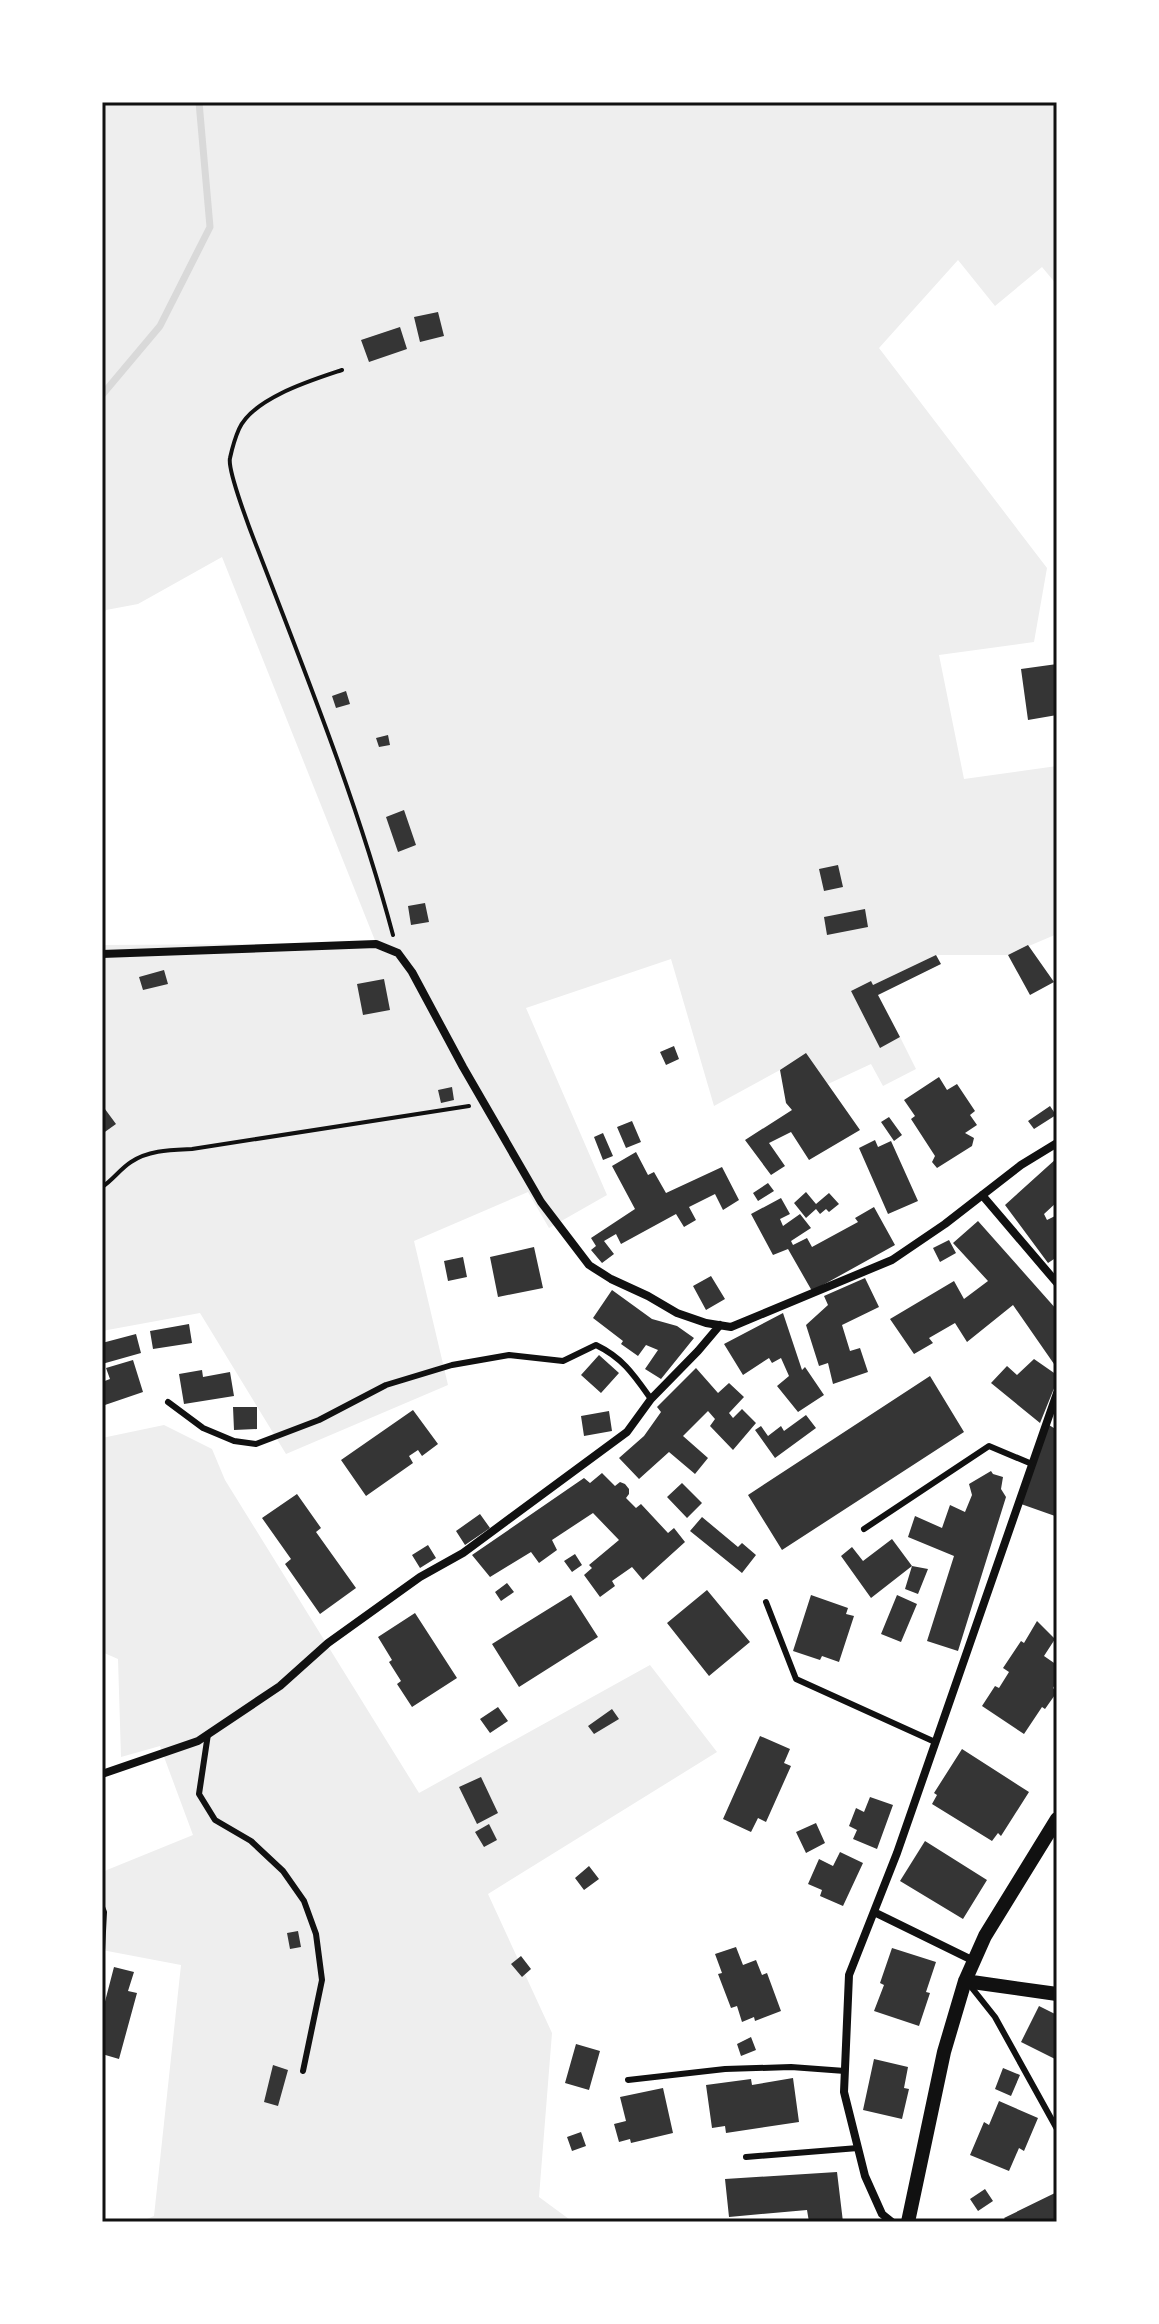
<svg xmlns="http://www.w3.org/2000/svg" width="1159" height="2324" viewBox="0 0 1159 2324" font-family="Montserrat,sans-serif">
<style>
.green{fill:#eee}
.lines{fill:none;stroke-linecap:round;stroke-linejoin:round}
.stream{stroke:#d9d9d9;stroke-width:7}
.building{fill:#353535}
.path{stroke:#111;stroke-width:4}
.service{stroke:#111;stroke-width:6}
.minor{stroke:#111;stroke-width:8}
.tertiary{stroke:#111;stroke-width:14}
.neatline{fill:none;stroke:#111;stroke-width:3}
</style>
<rect width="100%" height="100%" fill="#fff"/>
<path class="green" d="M 102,102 L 1057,102 L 1057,285 L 1042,267 L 995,306 L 958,260 L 879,348 L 1047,568 L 1034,642 L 939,655 L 964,779 L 1057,766 L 1057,934 L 1008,955 L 936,955 L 873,985 L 871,981 L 851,991 L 880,1047 L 900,1037 L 916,1069 L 883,1086 L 871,1064 L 828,1084 L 780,1070 L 714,1106 L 671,959 L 526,1008 L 607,1195 L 549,1228 L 528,1192 L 414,1241 L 448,1385 L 286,1454 L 200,1313 L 102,1331 L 102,945 L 376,943 L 222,557 L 138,604 L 106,610 L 102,618 Z
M 164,1425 L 212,1449 L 225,1480 L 419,1793 L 650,1665 L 717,1752 L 488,1894 L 552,2033 L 539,2197 L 573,2222 L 140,2222 L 154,2216 L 181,1965 L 102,1950 L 102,1872 L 193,1835 L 160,1746 L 121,1757 L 118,1659 L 102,1652 L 102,1438 Z"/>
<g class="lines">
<path class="stream" d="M 102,395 L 160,326 L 210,227 L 199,102"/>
</g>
<path class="building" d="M 438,312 L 444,336 L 420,342 L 414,317 Z
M 400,327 L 407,349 L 369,362 L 361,340 Z
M 1057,664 L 1057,715 L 1028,720 L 1021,669 Z
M 346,691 L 350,704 L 336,708 L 332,696 Z
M 388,735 L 390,745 L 379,747 L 376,738 Z
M 404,810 L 416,845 L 398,852 L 386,817 Z
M 838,865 L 843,887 L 824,891 L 819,869 Z
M 425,903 L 429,922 L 411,925 L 408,906 Z
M 865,909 L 868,927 L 827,935 L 824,917 Z
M 1028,945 L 1054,982 L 1030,995 L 1008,955 Z
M 936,955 L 941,964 L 878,995 L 900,1037 L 880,1048 L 851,991 L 871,981 L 873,985 Z
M 164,970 L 168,984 L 143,990 L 139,977 Z
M 384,979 L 390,1010 L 363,1015 L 357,984 Z
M 674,1046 L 679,1059 L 666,1065 L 660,1052 Z
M 806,1053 L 860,1130 L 809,1160 L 791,1132 L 769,1143 L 785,1166 L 771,1175 L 745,1140 L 792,1110 L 786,1103 L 780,1070 Z
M 939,1077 L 947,1090 L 957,1084 L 975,1111 L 970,1115 L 977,1125 L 965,1133 L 974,1138 L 972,1146 L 937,1168 L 932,1162 L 935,1156 L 911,1119 L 915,1116 L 904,1100 Z
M 452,1087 L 454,1100 L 441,1103 L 438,1090 Z
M 102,1105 L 116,1124 L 102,1134 Z
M 1050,1106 L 1056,1115 L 1034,1129 L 1028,1121 Z
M 889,1117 L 902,1135 L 894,1141 L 881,1122 Z
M 632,1121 L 641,1142 L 626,1148 L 617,1127 Z
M 603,1133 L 613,1156 L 603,1160 L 594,1137 Z
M 875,1140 L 878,1147 L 891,1141 L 918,1201 L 888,1214 L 859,1148 Z
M 636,1152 L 648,1175 L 654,1172 L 666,1193 L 722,1167 L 739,1200 L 723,1210 L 715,1194 L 689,1207 L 696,1220 L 684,1227 L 676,1214 L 621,1244 L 616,1234 L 604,1241 L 614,1254 L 602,1263 L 591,1250 L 596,1246 L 591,1238 L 635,1209 L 612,1166 Z
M 1057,1158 L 1057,1202 L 1044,1214 L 1047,1220 L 1057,1215 L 1057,1257 L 1048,1263 L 1005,1205 Z
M 768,1183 L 774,1191 L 758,1201 L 753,1193 Z
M 806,1192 L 816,1204 L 829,1193 L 839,1204 L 829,1212 L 826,1209 L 820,1214 L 816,1209 L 806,1218 L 794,1203 Z
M 781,1198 L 790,1214 L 780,1219 L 783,1226 L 800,1214 L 811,1228 L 791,1241 L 793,1245 L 807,1238 L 812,1247 L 858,1222 L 855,1218 L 874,1207 L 895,1245 L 812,1291 L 788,1249 L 773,1255 L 751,1214 Z
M 978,1221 L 1057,1310 L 1057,1361 L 1054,1364 L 1013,1305 L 967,1342 L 955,1323 L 929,1338 L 933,1343 L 914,1354 L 890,1319 L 954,1281 L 964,1299 L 988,1281 L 953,1243 Z
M 949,1240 L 956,1253 L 940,1262 L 933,1248 Z
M 534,1247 L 543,1288 L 498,1297 L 490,1257 Z
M 463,1257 L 467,1277 L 448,1281 L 444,1261 Z
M 711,1276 L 725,1299 L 706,1310 L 693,1286 Z
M 865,1278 L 879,1307 L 842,1325 L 850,1351 L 860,1348 L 868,1372 L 833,1384 L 828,1363 L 819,1366 L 806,1325 L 828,1305 L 824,1296 Z
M 612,1290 L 652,1319 L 677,1326 L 694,1338 L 661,1379 L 645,1369 L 658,1350 L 646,1345 L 638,1356 L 621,1344 L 623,1341 L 593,1318 Z
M 783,1313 L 802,1370 L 805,1367 L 824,1395 L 798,1412 L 777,1386 L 789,1376 L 781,1358 L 772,1363 L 769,1358 L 743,1375 L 724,1344 Z
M 189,1324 L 192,1343 L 153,1349 L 150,1331 Z
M 136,1334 L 141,1353 L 102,1364 L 102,1343 Z
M 599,1355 L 619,1373 L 601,1393 L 581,1375 Z
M 1034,1359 L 1057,1375 L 1057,1381 L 1040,1423 L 991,1383 L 1007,1366 L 1017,1375 Z
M 133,1360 L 143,1392 L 102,1406 L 102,1382 L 110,1379 L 106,1368 Z
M 696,1368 L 718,1393 L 729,1383 L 744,1397 L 729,1413 L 733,1418 L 742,1409 L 756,1423 L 733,1450 L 710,1426 L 715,1419 L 708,1411 L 683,1436 L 708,1458 L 695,1474 L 669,1452 L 639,1479 L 619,1458 L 644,1436 L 661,1412 L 657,1407 Z
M 202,1370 L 203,1377 L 230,1372 L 234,1396 L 184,1404 L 179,1374 Z
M 930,1376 L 964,1432 L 782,1550 L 748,1495 Z
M 233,1407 L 257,1407 L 257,1429 L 234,1430 Z
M 413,1410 L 438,1444 L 422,1456 L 418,1450 L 409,1456 L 413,1463 L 366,1496 L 341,1460 Z
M 609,1411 L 612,1431 L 584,1436 L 581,1416 Z
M 806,1415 L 816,1428 L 775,1458 L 755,1430 L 761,1426 L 768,1436 L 781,1426 L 784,1431 Z
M 1049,1425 L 1057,1430 L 1057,1509 L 1055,1516 L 1021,1504 Z
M 991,1471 L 993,1474 L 1003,1477 L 1001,1489 L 1006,1497 L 958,1651 L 927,1641 L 954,1556 L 908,1537 L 915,1516 L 942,1528 L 950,1505 L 965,1512 L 972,1495 L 969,1484 Z
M 602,1473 L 615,1486 L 620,1482 L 625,1484 L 629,1489 L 629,1494 L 626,1498 L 636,1508 L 641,1504 L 668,1533 L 674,1528 L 685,1542 L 643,1580 L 632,1567 L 612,1581 L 615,1586 L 600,1597 L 584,1575 L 592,1568 L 589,1565 L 619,1540 L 593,1513 L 552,1540 L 557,1550 L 539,1563 L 531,1552 L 490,1577 L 472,1555 L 584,1478 L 590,1483 Z
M 682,1483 L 702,1503 L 687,1518 L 667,1497 Z
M 297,1494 L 321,1528 L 316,1532 L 356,1588 L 320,1614 L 285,1564 L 291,1559 L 262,1518 Z
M 480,1514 L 490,1528 L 465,1545 L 456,1531 Z
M 702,1517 L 738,1547 L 742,1543 L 756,1555 L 742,1573 L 690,1531 Z
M 892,1539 L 912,1566 L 871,1598 L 841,1556 L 852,1547 L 863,1561 Z
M 428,1545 L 436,1558 L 420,1568 L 412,1555 Z
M 575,1554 L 582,1565 L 572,1572 L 564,1561 Z
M 912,1566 L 928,1569 L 918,1594 L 905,1589 Z
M 507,1583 L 514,1592 L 501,1601 L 495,1592 Z
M 707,1590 L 750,1642 L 709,1676 L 667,1623 Z
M 571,1595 L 598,1637 L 519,1687 L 492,1644 Z
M 811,1595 L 848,1608 L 846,1614 L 854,1616 L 839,1662 L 822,1656 L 820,1660 L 793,1651 Z
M 897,1595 L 917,1604 L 901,1642 L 881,1634 Z
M 415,1613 L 457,1678 L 412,1707 L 397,1684 L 401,1681 L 389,1662 L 392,1660 L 378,1637 Z
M 1037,1621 L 1055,1639 L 1044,1656 L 1057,1665 L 1057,1681 L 1053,1688 L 1057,1692 L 1045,1709 L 1042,1707 L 1024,1734 L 982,1706 L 995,1686 L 999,1688 L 1009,1672 L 1003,1668 L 1021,1641 L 1024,1643 Z
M 498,1707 L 508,1721 L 490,1733 L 480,1719 Z
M 612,1709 L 619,1719 L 594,1734 L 588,1726 Z
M 760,1736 L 790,1749 L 784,1763 L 791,1766 L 766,1822 L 758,1818 L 751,1832 L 723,1819 Z
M 962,1749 L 1029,1792 L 1001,1836 L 998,1833 L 992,1841 L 932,1804 L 937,1795 L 934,1793 Z
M 481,1777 L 498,1813 L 477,1824 L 459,1787 Z
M 870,1797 L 893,1805 L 877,1849 L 853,1839 L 857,1830 L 849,1826 L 856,1808 L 864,1812 Z
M 816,1823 L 825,1843 L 806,1853 L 796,1832 Z
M 489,1824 L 497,1840 L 484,1847 L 475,1832 Z
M 925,1841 L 987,1880 L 963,1919 L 900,1881 Z
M 840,1852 L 863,1863 L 843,1906 L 820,1896 L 822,1890 L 808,1884 L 819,1859 L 833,1866 Z
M 589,1866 L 599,1879 L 584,1890 L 575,1878 Z
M 298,1931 L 301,1947 L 290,1949 L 287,1933 Z
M 736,1947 L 743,1965 L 756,1960 L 762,1975 L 767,1973 L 781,2011 L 755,2021 L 754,2017 L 742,2022 L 737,2006 L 731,2008 L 718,1974 L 722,1973 L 715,1954 Z
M 892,1948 L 936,1962 L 926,1992 L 930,1993 L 919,2026 L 874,2011 L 884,1985 L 880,1983 Z
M 521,1956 L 531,1969 L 522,1977 L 511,1964 Z
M 114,1967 L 134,1972 L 128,1991 L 137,1993 L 119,2059 L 102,2054 L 102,2013 Z
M 1039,2006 L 1057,2015 L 1057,2060 L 1021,2042 Z
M 751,2037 L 756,2050 L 741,2056 L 737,2044 Z
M 576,2044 L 600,2051 L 589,2090 L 565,2083 Z
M 874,2059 L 908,2067 L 904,2088 L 909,2089 L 902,2119 L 863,2110 Z
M 273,2065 L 288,2070 L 278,2106 L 264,2102 Z
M 1003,2068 L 1020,2075 L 1011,2096 L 995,2089 Z
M 793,2078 L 799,2122 L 726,2133 L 725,2126 L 712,2128 L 706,2085 L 751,2079 L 752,2085 Z
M 663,2088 L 673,2133 L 631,2143 L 630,2139 L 619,2142 L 614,2124 L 626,2121 L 620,2097 Z
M 999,2101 L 1038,2118 L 1024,2151 L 1019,2148 L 1009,2171 L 970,2155 L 984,2122 L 989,2125 Z
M 581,2132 L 586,2146 L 572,2151 L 567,2137 Z
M 837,2172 L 843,2222 L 809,2222 L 807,2210 L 729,2217 L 725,2179 Z
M 985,2189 L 993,2201 L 978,2211 L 970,2199 Z
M 1057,2192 L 1057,2222 L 1007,2222 L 1004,2218 Z"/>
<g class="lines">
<path class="path" d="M 342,370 C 312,380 253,398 239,429 C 235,438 232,449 230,458 C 227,470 252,535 258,550 C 307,677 358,804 393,935
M 102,1187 C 113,1180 120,1169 131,1162 C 149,1150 171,1150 192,1149 L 469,1106"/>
<path class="service" d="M 168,1402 L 203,1428 L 234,1441 L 256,1444 L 319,1420 L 386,1385 L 452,1365 L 509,1355 L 563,1361 L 596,1345 C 623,1358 634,1375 651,1399
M 864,1529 L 989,1446 L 1032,1464
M 766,1602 L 796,1679 L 935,1742
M 208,1734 L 199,1794 L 215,1820 L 251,1841 L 283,1871 L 304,1901 L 316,1934 L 322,1980 L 303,2071
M 102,1907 L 104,1912 L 102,1950
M 968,1983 L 995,2017 L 1057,2129
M 628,2080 L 725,2069 L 791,2067 L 845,2071
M 746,2157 L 858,2148"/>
<path class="minor" d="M 102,954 L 376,944 L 398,953 L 412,972 L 463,1067 L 541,1202 L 589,1265 L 611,1279 L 648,1296 L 677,1313 L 706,1323 L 731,1327 L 892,1260 L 945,1224 L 1021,1165 L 1057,1143
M 982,1195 L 1057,1283
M 102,1774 L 198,1741 L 280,1686 L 328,1643 L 420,1577 L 463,1553 L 627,1432 L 651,1399 L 698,1351 L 720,1325
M 874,1912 L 974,1961
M 892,2222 L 882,2214 L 865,2176 L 844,2092 L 849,1975 L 897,1853 L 1057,1393"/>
<path class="tertiary" d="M 965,1981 L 1057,1994
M 908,2222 L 944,2052 L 965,1981 L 985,1936 L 1057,1819"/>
</g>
<rect width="1159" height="2324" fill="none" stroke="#ffffff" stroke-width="208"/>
<rect x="104" y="104" width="951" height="2116" class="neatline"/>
</svg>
